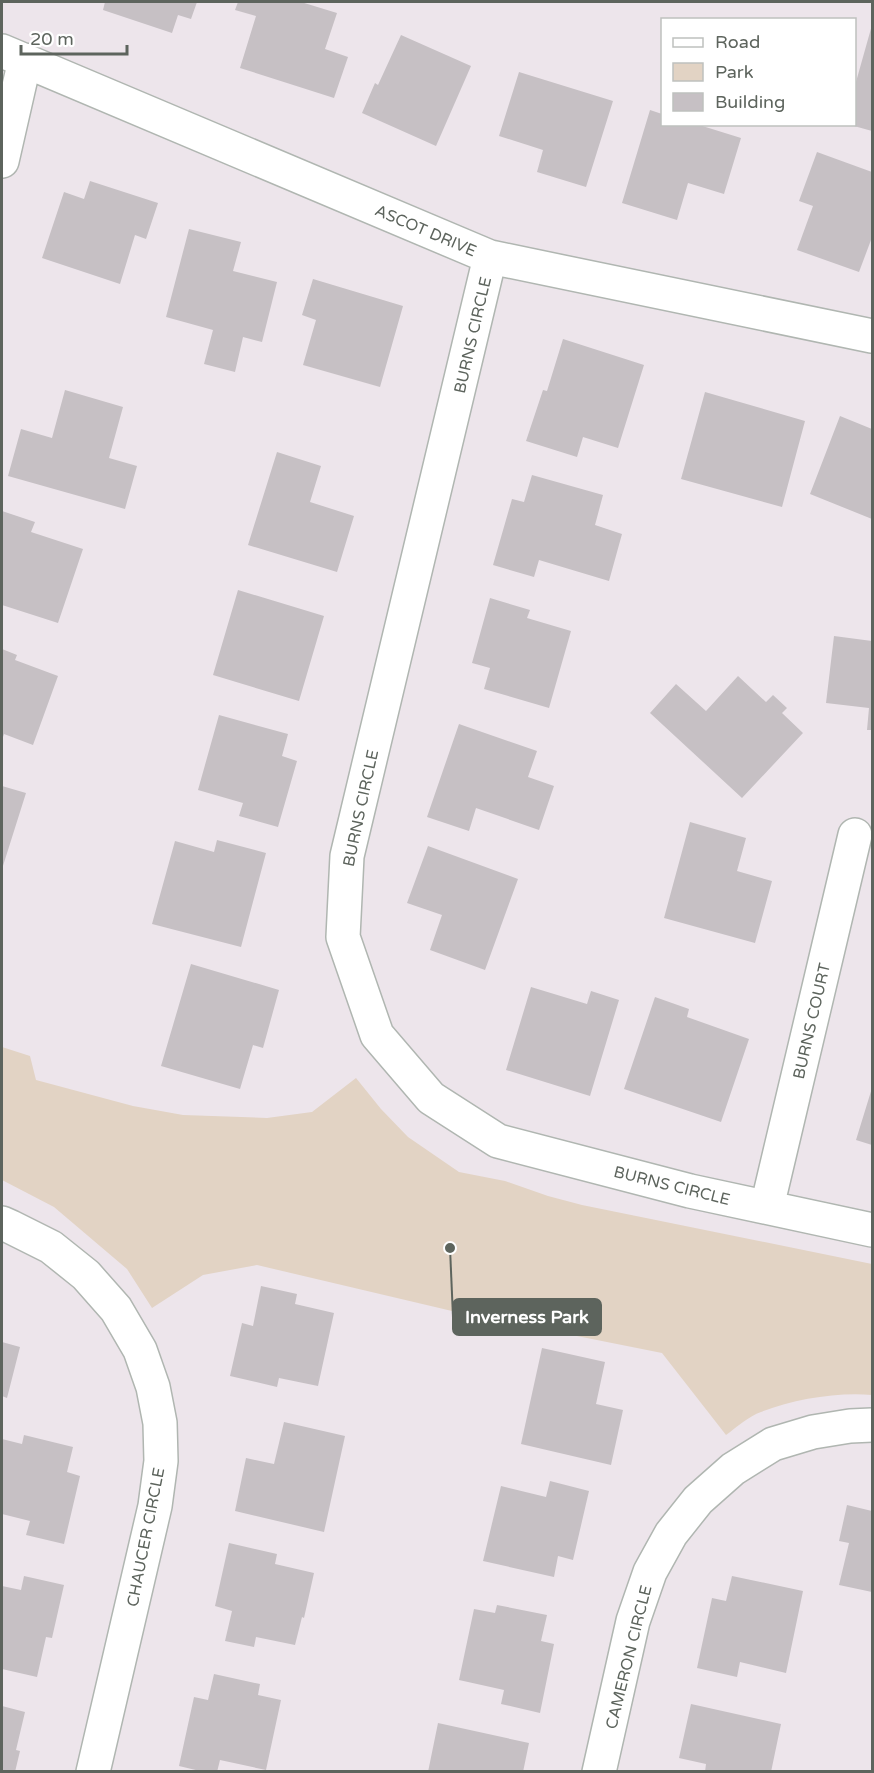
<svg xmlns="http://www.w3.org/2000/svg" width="874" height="1773" viewBox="0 0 874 1773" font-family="'Varela Round',sans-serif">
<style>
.green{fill:#e2d3c4}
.building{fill:#c6c0c4}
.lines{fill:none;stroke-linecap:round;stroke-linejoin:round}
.minor-casing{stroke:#b0b6b1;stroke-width:36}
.minor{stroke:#fff;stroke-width:33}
.labels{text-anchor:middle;stroke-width:4.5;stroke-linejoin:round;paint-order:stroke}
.street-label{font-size:16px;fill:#5d645d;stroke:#fff}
.leader{fill:none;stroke:#5d645d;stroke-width:2}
.callout-dot{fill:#5d645d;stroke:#fff;stroke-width:2}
.callout{fill:#5d645d;stroke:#5d645d;stroke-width:2}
.callout-label{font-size:18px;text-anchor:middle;font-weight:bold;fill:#fff}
</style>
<rect width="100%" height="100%" fill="#ede5eb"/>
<path class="green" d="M 2,1047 L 30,1056 L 36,1080 L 133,1106 L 183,1115 L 267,1118 L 312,1112 L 356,1078 L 381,1109 L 408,1137 L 459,1172 L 505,1181 L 548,1196 L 582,1205 L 872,1264 L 872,1395 C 837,1392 795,1399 761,1412 C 749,1416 737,1427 726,1435 L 662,1353 L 452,1311 L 257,1265 L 203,1275 L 152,1308 L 127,1269 L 54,1207 L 2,1180 Z"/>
<path class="building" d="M 105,2 L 197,2 L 191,19 L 178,15 L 172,33 L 103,10 Z
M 238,2 L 301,2 L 337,13 L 325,49 L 348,57 L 334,98 L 240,68 L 256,16 L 235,10 Z
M 872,25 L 872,131 L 854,126 L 854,89 Z
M 401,35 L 471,66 L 436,146 L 362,113 L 375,83 L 378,85 Z
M 519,72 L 613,101 L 586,187 L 537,172 L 543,150 L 499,136 Z
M 650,110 L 662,114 L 662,124 L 696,124 L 741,138 L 724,194 L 688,183 L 677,220 L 622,203 Z
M 817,152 L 872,172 L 872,241 L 871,240 L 859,272 L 797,250 L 813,206 L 799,201 Z
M 90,181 L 158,203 L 146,239 L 135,235 L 120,284 L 42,258 L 64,192 L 84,199 Z
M 189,229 L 241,242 L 233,271 L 277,282 L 262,342 L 243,337 L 235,372 L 204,364 L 213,330 L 166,317 Z
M 313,279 L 403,306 L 380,387 L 303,365 L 316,320 L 302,315 Z
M 563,339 L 644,365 L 618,448 L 583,437 L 577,457 L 526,441 L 543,390 L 547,391 Z
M 65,390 L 123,407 L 109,458 L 137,466 L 125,509 L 8,476 L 21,429 L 52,438 Z
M 705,392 L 805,421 L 782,507 L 681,479 Z
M 840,416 L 872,429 L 872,519 L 810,494 Z
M 277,452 L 321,466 L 310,502 L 354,516 L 337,572 L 248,545 Z
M 532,475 L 603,495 L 595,525 L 622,534 L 609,581 L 539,560 L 534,577 L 493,565 L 512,499 L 524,502 Z
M 2,511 L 35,522 L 31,532 L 83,549 L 58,623 L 2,605 Z
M 238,590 L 324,616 L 299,701 L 213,675 Z
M 490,598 L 530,610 L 527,618 L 571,631 L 549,708 L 484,689 L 490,668 L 472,663 Z
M 834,636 L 872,641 L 872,730 L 867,730 L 869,708 L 826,703 Z
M 2,649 L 17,655 L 15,660 L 58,676 L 33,745 L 4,734 L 2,740 Z
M 738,676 L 766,702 L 773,695 L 787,708 L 782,713 L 803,733 L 742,798 L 650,713 L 676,684 L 706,711 Z
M 219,715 L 288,734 L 282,756 L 297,761 L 278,827 L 239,816 L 243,803 L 198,790 Z
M 459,724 L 537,751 L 528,777 L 554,786 L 539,830 L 476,808 L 469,831 L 427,817 Z
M 2,786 L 26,793 L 2,869 Z
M 690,822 L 746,838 L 737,871 L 772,881 L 755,943 L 664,918 Z
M 217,840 L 266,853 L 241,947 L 152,924 L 175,841 L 214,852 Z
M 428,846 L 518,879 L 485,970 L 430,950 L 442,915 L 407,903 Z
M 191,964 L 279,990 L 263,1048 L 253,1045 L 240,1089 L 161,1066 Z
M 531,987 L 587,1004 L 591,991 L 619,1000 L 590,1096 L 506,1070 Z
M 655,997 L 689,1009 L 687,1017 L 749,1039 L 721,1122 L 624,1089 Z
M 872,1088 L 872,1145 L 856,1140 Z
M 261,1286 L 297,1294 L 295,1304 L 334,1313 L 318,1386 L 279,1378 L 277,1387 L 230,1376 L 242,1323 L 253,1326 Z
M 2,1342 L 20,1347 L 7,1398 L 2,1396 Z
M 542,1348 L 605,1362 L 596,1404 L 623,1410 L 611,1465 L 521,1444 Z
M 284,1422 L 345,1436 L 324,1532 L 235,1511 L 246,1458 L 274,1464 Z
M 24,1435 L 73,1447 L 67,1472 L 80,1476 L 64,1544 L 26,1535 L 30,1521 L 2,1514 L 2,1439 L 22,1444 Z
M 550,1481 L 589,1491 L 573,1560 L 558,1556 L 554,1577 L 483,1561 L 501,1486 L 546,1497 Z
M 847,1505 L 872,1511 L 872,1592 L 839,1585 L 849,1543 L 839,1541 Z
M 229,1543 L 277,1554 L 275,1564 L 314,1573 L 304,1618 L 302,1617 L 295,1645 L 256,1637 L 254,1647 L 225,1641 L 232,1611 L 215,1606 Z
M 24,1576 L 64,1585 L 52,1638 L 46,1637 L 37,1677 L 2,1669 L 2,1586 L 21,1590 Z
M 732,1576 L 803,1591 L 786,1673 L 740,1662 L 737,1677 L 697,1668 L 712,1598 L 726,1601 Z
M 497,1605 L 547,1615 L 541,1641 L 554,1644 L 540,1713 L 501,1704 L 504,1690 L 459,1680 L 474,1609 L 495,1613 Z
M 214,1674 L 260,1684 L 258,1695 L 281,1700 L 266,1770 L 220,1760 L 217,1772 L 204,1772 L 179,1766 L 194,1697 L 208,1700 Z
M 691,1704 L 781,1724 L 771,1772 L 705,1772 L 706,1764 L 679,1758 Z
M 2,1706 L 25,1712 L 16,1750 L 20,1751 L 15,1772 L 2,1772 Z
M 438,1723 L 529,1743 L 523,1772 L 428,1772 Z"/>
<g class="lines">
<defs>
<path id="minor" d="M 2,51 L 490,257 L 872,336
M 2,161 L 25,60
M 490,257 L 347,856 L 343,937 L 377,1035 L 431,1098 L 498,1141 L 690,1191 L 872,1230
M 767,1207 L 855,835
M 2,1223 L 11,1227 L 51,1247 L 86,1275 L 116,1309 L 140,1350 L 153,1387 L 160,1423 L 161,1461 L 155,1506 L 93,1772
M 599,1772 L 633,1621 L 650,1572 L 671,1534 L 698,1500 L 733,1469 L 773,1444 L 813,1432 L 850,1426 L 872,1425"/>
</defs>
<use href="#minor" class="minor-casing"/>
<use href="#minor" class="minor"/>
</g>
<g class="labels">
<g class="street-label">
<text transform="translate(426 230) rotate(23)" y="6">ASCOT DRIVE</text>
<text transform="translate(472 335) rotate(-77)" y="6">BURNS CIRCLE</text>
<text transform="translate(360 808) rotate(-78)" y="6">BURNS CIRCLE</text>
<text transform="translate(811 1021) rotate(-77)" y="6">BURNS COURT</text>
<text transform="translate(672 1185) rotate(14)" y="6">BURNS CIRCLE</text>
<text transform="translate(145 1537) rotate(-79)" y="6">CHAUCER CIRCLE</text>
<text transform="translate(628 1657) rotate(-76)" y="6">CAMERON CIRCLE</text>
</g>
</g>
<path class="leader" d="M450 1248L453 1317"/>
<circle class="callout-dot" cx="450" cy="1248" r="6"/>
<rect class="callout" x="453" y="1299" width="148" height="36" rx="6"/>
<g class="callout-label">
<text x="527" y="1323">Inverness Park</text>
</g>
<rect width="874" height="1773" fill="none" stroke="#5d645d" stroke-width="6"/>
<rect x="661" y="18" width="195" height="108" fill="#ffffff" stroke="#bec1be" stroke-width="1.5"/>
<rect x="673" y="38" width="30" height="9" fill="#ffffff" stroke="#bec1be" stroke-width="1.5"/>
<text x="715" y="48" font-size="18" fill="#5d645d">Road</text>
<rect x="673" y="63" width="30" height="18" fill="#e2d3c4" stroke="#bec1be" stroke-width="1.5"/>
<text x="715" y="78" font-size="18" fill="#5d645d">Park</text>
<rect x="673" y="93" width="30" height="18" fill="#c6c0c4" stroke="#bec1be" stroke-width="1.5"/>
<text x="715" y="108" font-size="18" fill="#5d645d">Building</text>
<path d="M21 45v9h106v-9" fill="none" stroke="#5d645d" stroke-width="3"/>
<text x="30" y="45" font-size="18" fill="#5d645d" stroke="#ffffff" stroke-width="4.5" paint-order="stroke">20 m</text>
</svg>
